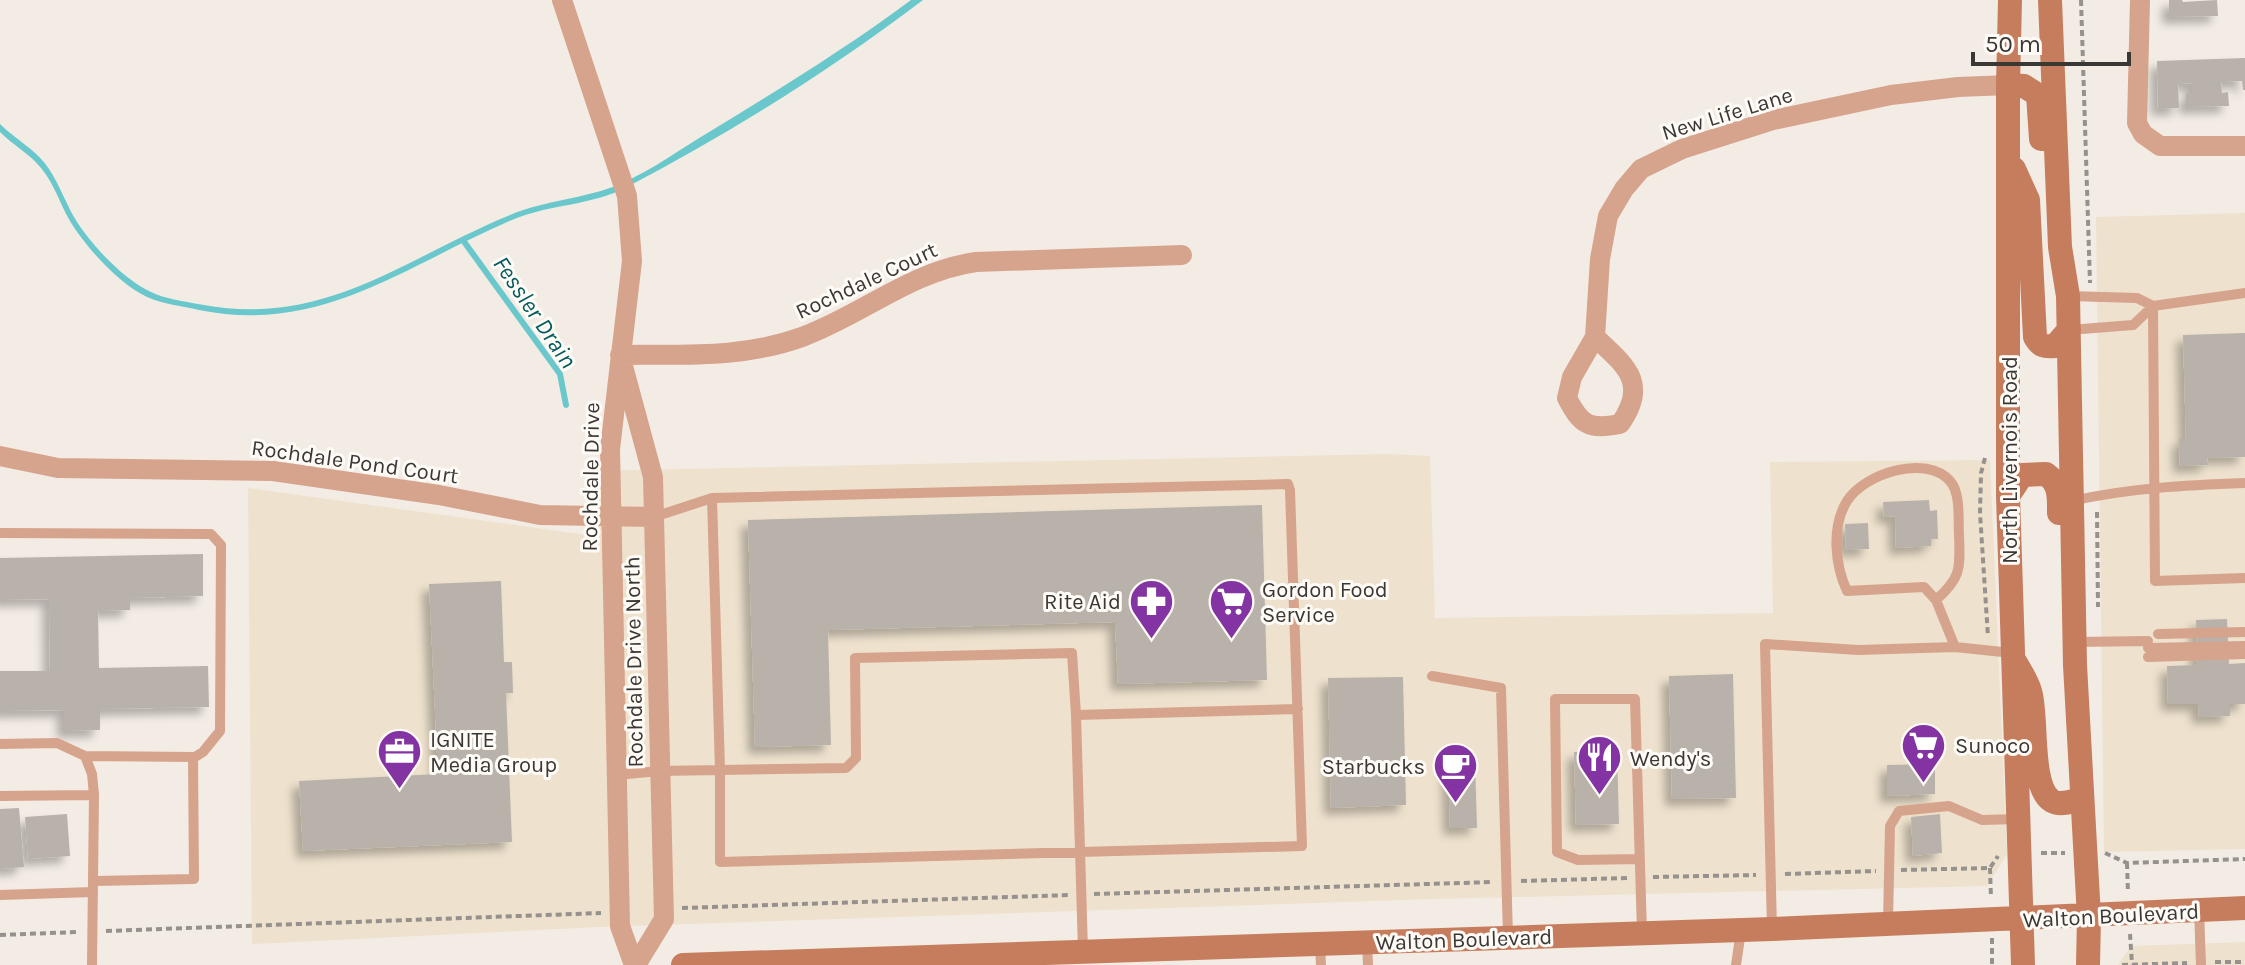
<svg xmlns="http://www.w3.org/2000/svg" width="2245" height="965" viewBox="0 0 2245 965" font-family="Karla,sans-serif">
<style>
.commercial{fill:#eee2ce}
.water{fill:#6ac8cc}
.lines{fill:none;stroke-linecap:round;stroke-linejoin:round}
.stream{stroke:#6ac8cc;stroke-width:6}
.building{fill:#b9b2ab;filter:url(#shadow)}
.path{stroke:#96918d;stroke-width:4;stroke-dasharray:6 4;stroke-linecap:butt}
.lane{stroke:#d6a38d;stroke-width:10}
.street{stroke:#d6a38d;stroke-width:20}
.secondary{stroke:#c67d5d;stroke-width:24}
.labels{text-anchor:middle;stroke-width:6;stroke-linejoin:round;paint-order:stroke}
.street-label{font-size:22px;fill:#3a3835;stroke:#fefaf6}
.poi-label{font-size:22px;fill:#3a3835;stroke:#fefaf6;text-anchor:start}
.water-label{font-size:24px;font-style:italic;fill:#045b5e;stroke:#fefaf6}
</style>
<defs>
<filter id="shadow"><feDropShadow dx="-7" dy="7" stdDeviation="4" flood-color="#0004"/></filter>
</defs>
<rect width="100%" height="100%" fill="#f3ece5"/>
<path class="commercial" d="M 2245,213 L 2245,849 L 2104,852 L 2096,217 Z
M 1387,454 L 1430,456 L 1435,618 L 1773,613 L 1770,462 L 1990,460 L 2007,854 L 1987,886 L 1434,899 L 600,927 L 252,944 L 248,488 L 594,536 L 588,471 Z
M 2245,942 L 2245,965 L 2118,965 L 2131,946 Z"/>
<path class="water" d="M 911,0 L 923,0 C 831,70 730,133 627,187 C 591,206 549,204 512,220 C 406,265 321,335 199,310 C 182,306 163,304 147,297 C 119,284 85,246 70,221 C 60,204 54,183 41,168 C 30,154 13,145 0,132 L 0,124 C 15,139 38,151 49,169 C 59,184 65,201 74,217 C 89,243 124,280 151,292 C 166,299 182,301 198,304 C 323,329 401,260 510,215 C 545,200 585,199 620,184 C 653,170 683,147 714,129 C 781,88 848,47 911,0 Z"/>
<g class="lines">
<path class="stream" d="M 465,243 L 560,374 L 566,405"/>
</g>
<path class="building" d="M 2169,0 L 2182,0 L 2183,2 L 2217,0 L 2218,16 L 2169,17 Z
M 2245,58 L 2245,90 L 2243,90 L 2242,81 L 2221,82 L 2222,93 L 2228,92 L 2229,106 L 2186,107 L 2186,94 L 2192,94 L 2192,83 L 2178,84 L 2179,108 L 2158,109 L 2157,61 Z
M 2245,333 L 2245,457 L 2207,458 L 2208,465 L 2180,466 L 2179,439 L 2186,439 L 2183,335 Z
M 1929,500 L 1930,511 L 1937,510 L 1938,539 L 1931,539 L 1931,546 L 1896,548 L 1895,516 L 1884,517 L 1883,502 Z
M 1262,505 L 1267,680 L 1118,684 L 1115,622 L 828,630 L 831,745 L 755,747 L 748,520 Z
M 1868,523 L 1869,549 L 1846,550 L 1845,524 Z
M 203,554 L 203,596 L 130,598 L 130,610 L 98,611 L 99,668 L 208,666 L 209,707 L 100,709 L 100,730 L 64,731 L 64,710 L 0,711 L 0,671 L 50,671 L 49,599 L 0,600 L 0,558 Z
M 501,581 L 504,662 L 512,662 L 513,693 L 506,693 L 512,842 L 303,851 L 299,781 L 438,774 L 429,584 Z
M 2227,619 L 2229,664 L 2245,663 L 2245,704 L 2230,704 L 2230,716 L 2199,717 L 2198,704 L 2168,704 L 2167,666 L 2197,665 L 2196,620 Z
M 1733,674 L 1736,798 L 1672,799 L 1669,676 Z
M 1403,677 L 1406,805 L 1331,808 L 1328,678 Z
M 1617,751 L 1619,824 L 1576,825 L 1574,752 Z
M 1448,761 L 1475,761 L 1477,828 L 1450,828 Z
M 1935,764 L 1935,794 L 1887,796 L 1887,765 Z
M 19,808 L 24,867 L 0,869 L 0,809 Z
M 67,814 L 70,856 L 28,859 L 25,817 Z
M 1940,814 L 1942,853 L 1913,856 L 1911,817 Z"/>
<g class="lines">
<path class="path" d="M 2081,0 L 2090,283
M 1985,458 L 1981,473 L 1980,513 L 1988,637
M 2097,512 L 2098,607
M 2041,853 L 2065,853
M 2105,853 L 2127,863 L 2245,859
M 2127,863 L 2128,893
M 1990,868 L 1991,898
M 1901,870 L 1990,868 L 1998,856
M 1785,874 L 1876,871
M 1653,877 L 1756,875
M 1521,881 L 1628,878
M 1094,894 L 1493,882
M 682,908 L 1069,895
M 106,931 L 601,913
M 2130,934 L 2132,964
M 0,935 L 78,932
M 1992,938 L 1992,965
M 2215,962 L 2245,962
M 2122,965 L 2187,963"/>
<path class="lane" d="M 2068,296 L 2137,298 L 2153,306 L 2245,293
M 2153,306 L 2155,581 L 2245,578
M 2069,330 L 2133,325 L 2153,306
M 712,498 L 720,770 L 846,768 L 856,758 L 855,658 L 1072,653 L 1076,715 L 1298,709
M 2072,501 C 2129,488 2187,485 2245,483
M 0,533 L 211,534 L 221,545 L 220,731 L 203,752 L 195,757 L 85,756 L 57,743 L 0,744
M 1936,600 C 1962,577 1960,568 1959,535 C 1958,520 1961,493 1950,481 C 1926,454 1865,473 1847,501 C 1831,527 1835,565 1847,591 L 1924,587 L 1936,600 L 1955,647
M 2158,634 L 2245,632
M 2075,642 L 2148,641
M 2148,648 L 2245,646
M 2148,657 L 2245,654
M 1432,676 L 1501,688 L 1508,937
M 1076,715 L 1083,951
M 85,756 L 92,774 L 94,795 L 92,965
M 617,775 L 659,771 L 720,770 L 720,862 L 1302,846 L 1290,490 L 1288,484 L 712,498 L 654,517
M 0,796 L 94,795
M 1639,859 L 1578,860 L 1557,852 L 1555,699 L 1635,699 L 1642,932
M 94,881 L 194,879 L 193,757
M 0,895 L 93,892
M 2199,910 L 2201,965
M 1888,923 L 1890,826 L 1899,811 L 1949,806 L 1982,820 L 2018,819
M 1772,929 L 1765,644 L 1858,650 L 1955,647 L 2012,653
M 1367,943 L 1368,965
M 1320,945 L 1321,965
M 1736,965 L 1741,931"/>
<path class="street" d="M 562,0 L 627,196 L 632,261 L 610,449 L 620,926 L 634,965
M 2140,0 L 2137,123 L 2143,134 L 2160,146 L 2245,146
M 1595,337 C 1626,366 1649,383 1620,424 C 1589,430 1581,425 1567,398 L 1572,377 L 1595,337 L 1600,259 L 1608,216 L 1624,189 L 1641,169 L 1682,149 L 1773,120 L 1891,95 L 1958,87 L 2008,85
M 620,355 C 683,354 741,359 802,337 C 862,315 911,271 976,262 L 1182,255
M 623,366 L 653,477 L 664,919 L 636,965
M 0,456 L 58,468 L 273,471 L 439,495 L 540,515 L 654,517"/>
<path class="secondary" d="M 2010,0 L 2008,85 L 2008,496 L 2023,965
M 2050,0 L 2060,247 L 2068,296 L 2075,665 L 2089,917 L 2088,965
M 2008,85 L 2024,86 L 2038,95 L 2041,139
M 2014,169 L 2028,200 L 2035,337 C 2040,346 2044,347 2055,346 L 2069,330
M 2008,496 L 2022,475 L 2046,474 C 2060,484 2059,496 2059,513
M 2016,663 C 2021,672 2027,681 2030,691 C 2038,715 2029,787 2052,801 C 2061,806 2072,801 2082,799
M 683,965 L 1772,929 L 2245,908"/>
</g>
<defs>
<symbol id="pharmacy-pin" viewBox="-11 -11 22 30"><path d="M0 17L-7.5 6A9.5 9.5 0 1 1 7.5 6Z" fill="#8433a3" stroke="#fefaf6"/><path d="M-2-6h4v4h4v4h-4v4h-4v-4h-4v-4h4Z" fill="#fff"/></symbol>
<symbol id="supermarket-pin" viewBox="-11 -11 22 30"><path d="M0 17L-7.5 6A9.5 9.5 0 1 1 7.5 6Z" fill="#8433a3" stroke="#fefaf6"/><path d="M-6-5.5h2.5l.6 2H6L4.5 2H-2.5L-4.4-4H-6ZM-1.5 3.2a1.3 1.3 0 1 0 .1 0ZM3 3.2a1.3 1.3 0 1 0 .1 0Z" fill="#fff"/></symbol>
<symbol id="office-pin" viewBox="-11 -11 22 30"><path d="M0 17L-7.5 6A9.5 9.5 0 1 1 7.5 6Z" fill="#8433a3" stroke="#fefaf6"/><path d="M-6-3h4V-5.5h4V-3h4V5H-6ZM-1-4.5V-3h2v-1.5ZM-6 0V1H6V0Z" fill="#fff"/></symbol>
<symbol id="restaurant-pin" viewBox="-11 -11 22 30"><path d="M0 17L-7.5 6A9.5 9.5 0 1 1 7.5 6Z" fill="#8433a3" stroke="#fefaf6"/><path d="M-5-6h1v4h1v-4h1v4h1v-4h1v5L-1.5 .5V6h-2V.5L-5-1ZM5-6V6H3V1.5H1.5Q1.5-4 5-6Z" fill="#fff"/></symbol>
<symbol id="cafe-pin" viewBox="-11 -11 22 30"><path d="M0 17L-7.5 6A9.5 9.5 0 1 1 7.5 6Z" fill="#8433a3" stroke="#fefaf6"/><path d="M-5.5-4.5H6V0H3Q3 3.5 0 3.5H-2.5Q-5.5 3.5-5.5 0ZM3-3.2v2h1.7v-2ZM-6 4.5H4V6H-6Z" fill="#fff"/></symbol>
</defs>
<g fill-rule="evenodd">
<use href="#pharmacy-pin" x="1126" y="576" width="51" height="69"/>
<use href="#supermarket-pin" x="1206" y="576" width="51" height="69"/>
<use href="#supermarket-pin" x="1898" y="720" width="51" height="69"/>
<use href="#office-pin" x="374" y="726" width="51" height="69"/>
<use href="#restaurant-pin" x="1574" y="732" width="51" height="69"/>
<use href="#cafe-pin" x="1430" y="740" width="51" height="69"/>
</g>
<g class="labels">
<g class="street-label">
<text transform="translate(1727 113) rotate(-17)" y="8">New Life Lane</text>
<text transform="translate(866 280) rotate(-25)" y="8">Rochdale Court</text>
<text transform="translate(2009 460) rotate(-90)" y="8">North Livernois Road</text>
<text transform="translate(355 461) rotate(8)" y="8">Rochdale Pond Court</text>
<text transform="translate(590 477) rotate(-89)" y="8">Rochdale Drive</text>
<text transform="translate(633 662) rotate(-91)" y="8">Rochdale Drive North</text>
<text transform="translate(2111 915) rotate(-3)" y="8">Walton Boulevard</text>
<text transform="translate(1464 939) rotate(-2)" y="8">Walton Boulevard</text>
</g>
<g class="poi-label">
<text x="1262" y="597">Gordon Food<tspan x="1262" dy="25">Service</tspan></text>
<text x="1121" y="609" text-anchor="end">Rite Aid</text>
<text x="430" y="747">IGNITE<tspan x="430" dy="25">Media Group</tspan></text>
<text x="1955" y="753">Sunoco</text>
<text x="1630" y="766">Wendy's</text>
<text x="1425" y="774" text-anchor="end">Starbucks</text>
</g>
<g class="water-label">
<text transform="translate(535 312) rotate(56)" y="8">Fessler Drain</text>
</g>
</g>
<path d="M1973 52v12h156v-12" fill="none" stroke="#3a3835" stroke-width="4"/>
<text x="1985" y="52" font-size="24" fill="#3a3835" stroke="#fefaf6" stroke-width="6" paint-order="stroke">50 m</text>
</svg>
